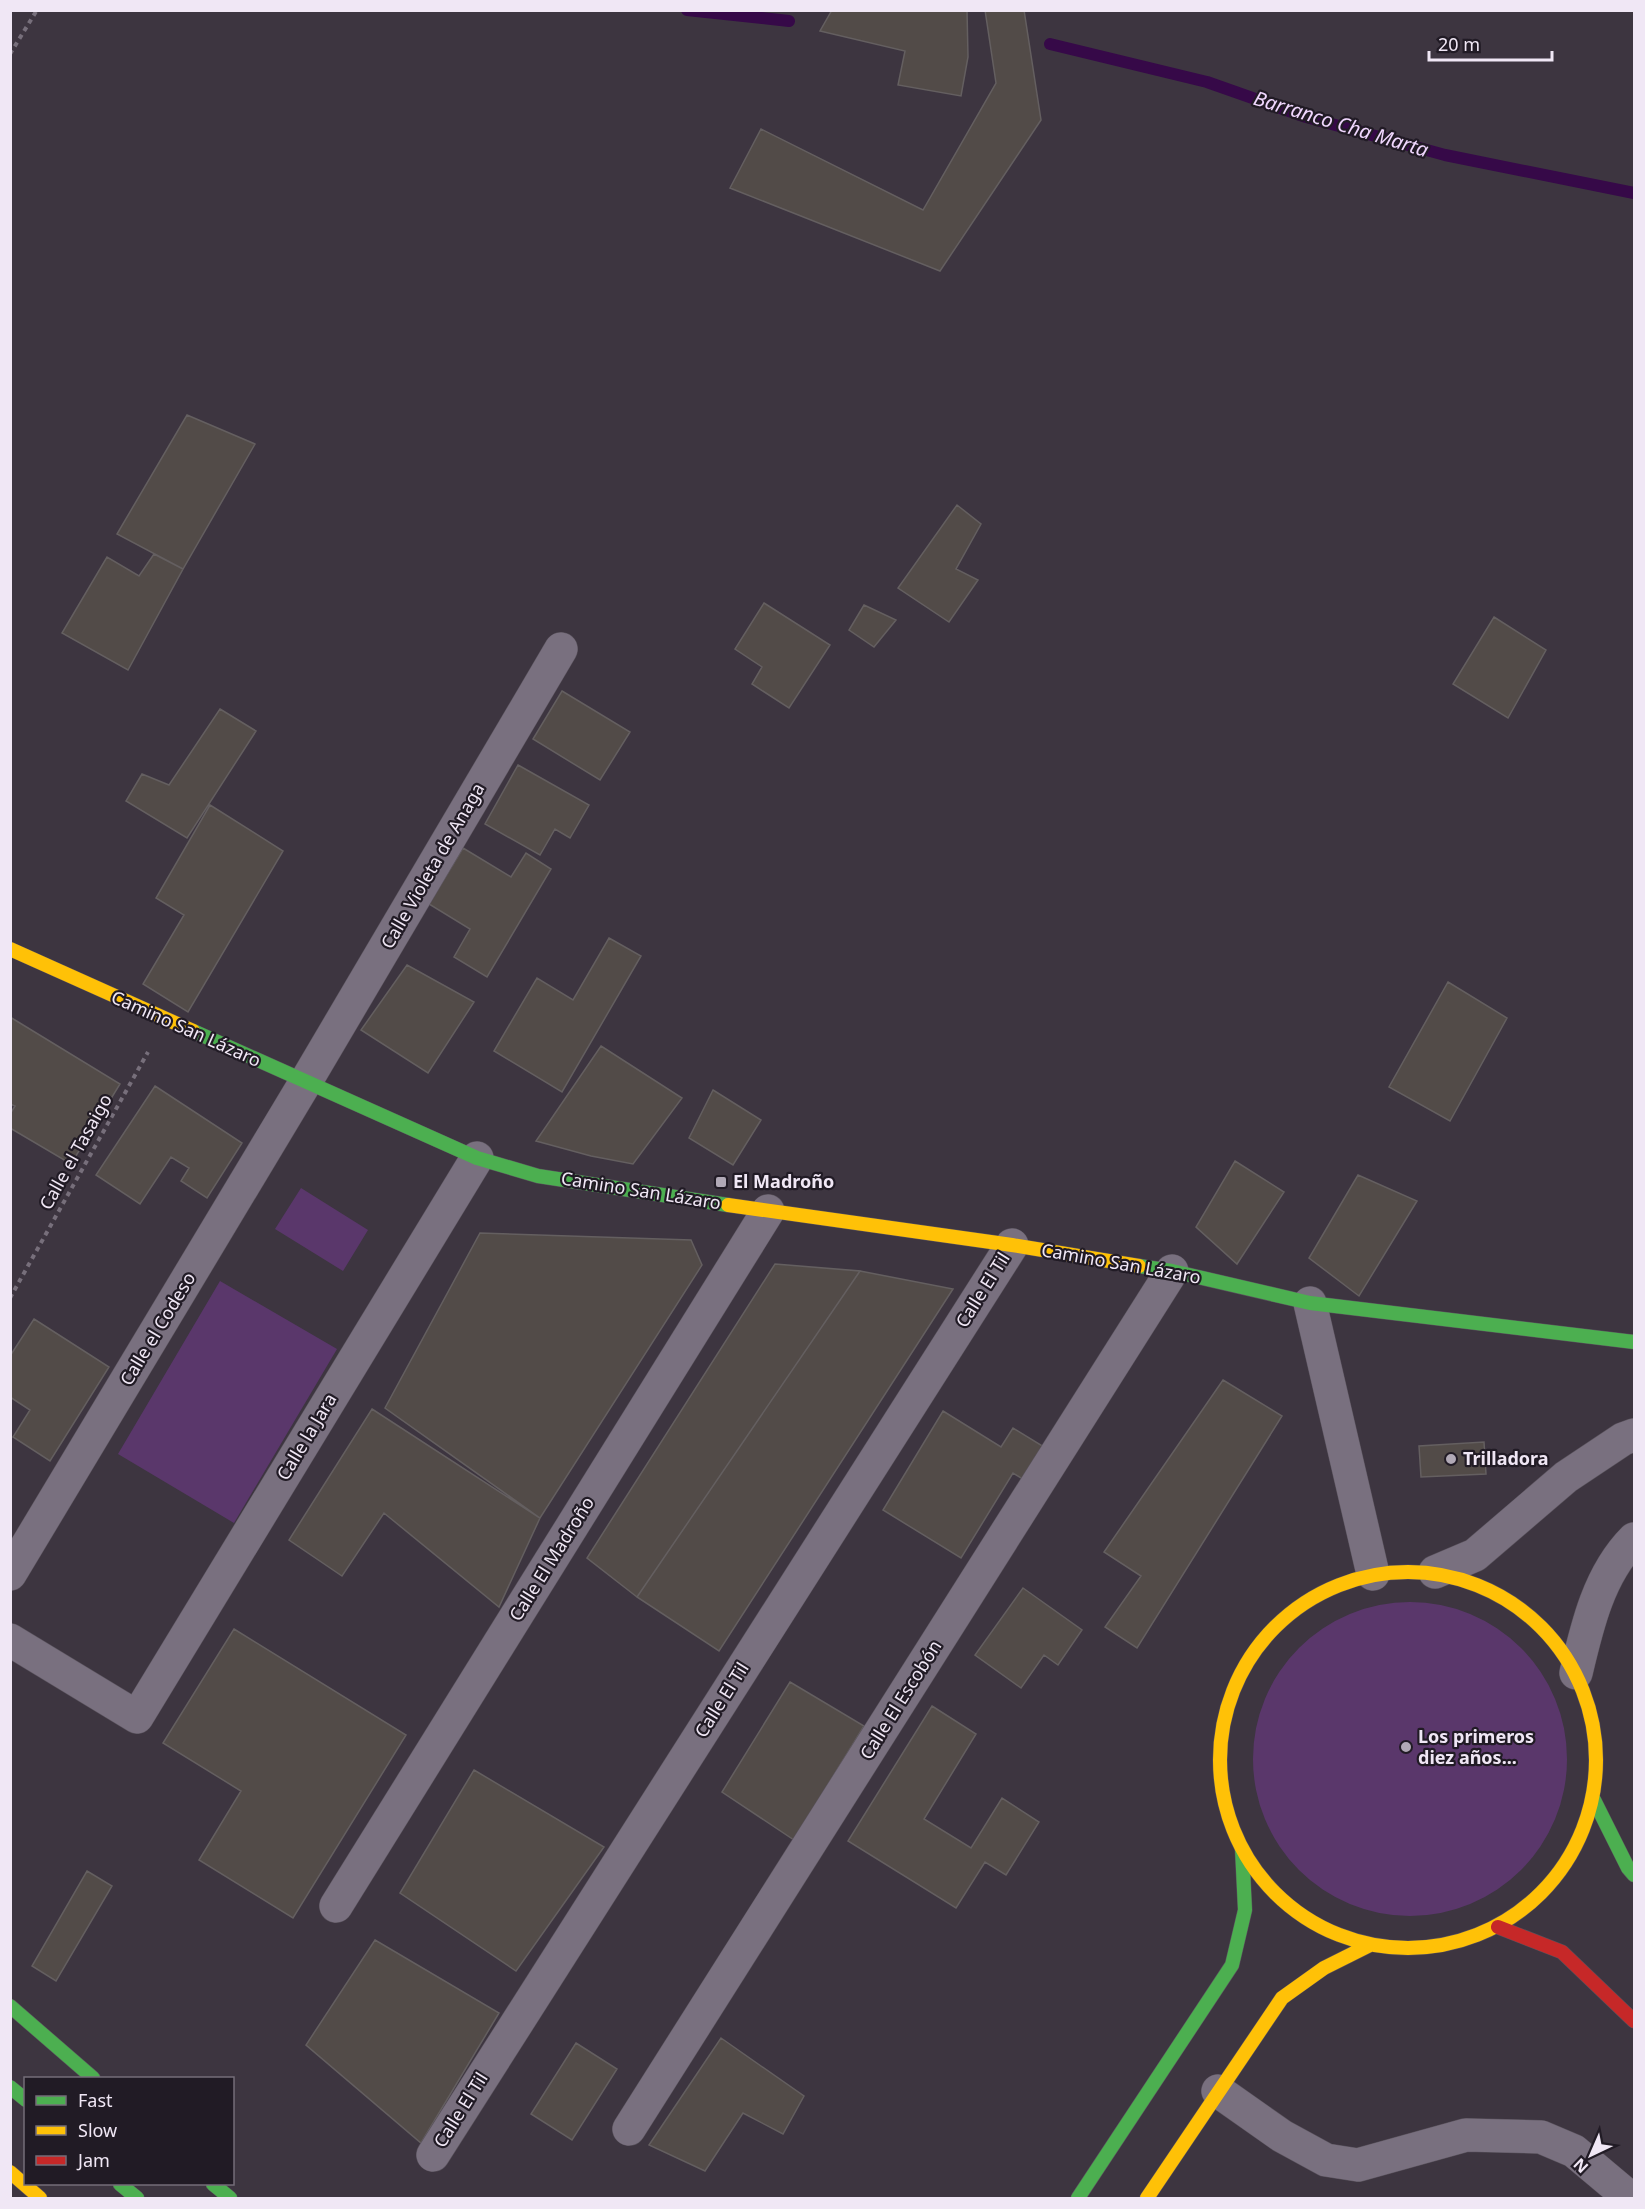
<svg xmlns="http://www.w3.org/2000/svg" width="1645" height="2209" viewBox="0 0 1645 2209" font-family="'Noto Sans',sans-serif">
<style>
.green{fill:#5a376b}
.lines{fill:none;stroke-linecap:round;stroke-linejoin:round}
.stream{stroke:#360948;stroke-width:12}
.building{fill:#524b48;stroke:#645f60;stroke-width:1.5}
.street-casing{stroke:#59525c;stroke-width:34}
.fast-casing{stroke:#59525c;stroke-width:15}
.slow-casing{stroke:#59525c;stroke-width:15}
.jam-casing{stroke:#59525c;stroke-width:15}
.path{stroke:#776f7b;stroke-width:4;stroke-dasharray:4.5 4.5;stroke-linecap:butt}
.street{stroke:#79707f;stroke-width:33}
.fast{stroke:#4caf50;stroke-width:14}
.slow{stroke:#ffc107;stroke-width:14}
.jam{stroke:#c62828;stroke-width:14}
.poi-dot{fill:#b1a9b6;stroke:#211b25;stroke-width:2}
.labels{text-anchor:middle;stroke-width:4.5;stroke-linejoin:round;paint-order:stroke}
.street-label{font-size:18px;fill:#f0e7f5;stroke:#211b25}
.poi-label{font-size:18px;font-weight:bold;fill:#f0e7f5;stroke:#211b25;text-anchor:start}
.water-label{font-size:20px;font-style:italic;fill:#f0d7fe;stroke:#211b25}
</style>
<rect width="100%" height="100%" fill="#3d3540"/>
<path class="green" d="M 301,1188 L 368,1230 L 343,1271 L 275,1229 Z
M 220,1281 L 337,1349 L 234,1523 L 118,1454 Z
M1253 1759a157 157 0 1 1 314 0a157 157 0 1 1-314 0Z"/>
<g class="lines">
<path class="stream" d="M 687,10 L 789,21
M 1050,44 L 1207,82 L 1306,117 L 1445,155 L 1634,193"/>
</g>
<path class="building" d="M 832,10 L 967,10 L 968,57 L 961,96 L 898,85 L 905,51 L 820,31 Z
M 985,10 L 1024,10 L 1041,120 L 940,271 L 730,188 L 761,129 L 923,210 L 996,83 Z
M 187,415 L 255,444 L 183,569 L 117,534 Z
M 957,505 L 981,524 L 956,569 L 978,580 L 949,622 L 898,588 Z
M 154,554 L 183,569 L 128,670 L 62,633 L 107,557 L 139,576 Z
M 764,603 L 830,645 L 789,708 L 752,684 L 762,667 L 735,649 Z
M 864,605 L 896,620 L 874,647 L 849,630 Z
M 1494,617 L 1546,650 L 1508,718 L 1453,684 Z
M 562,691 L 630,732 L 600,780 L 533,739 Z
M 220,709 L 256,731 L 187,838 L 126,801 L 142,774 L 169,785 Z
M 518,765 L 589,805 L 570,838 L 555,829 L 540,855 L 485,824 Z
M 210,805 L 283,851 L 188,1012 L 143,984 L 184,915 L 156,898 Z
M 463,848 L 511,877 L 526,853 L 551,869 L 487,977 L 454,957 L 470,929 L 429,904 Z
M 609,938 L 641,956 L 562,1092 L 494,1051 L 537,978 L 573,1000 Z
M 407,965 L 474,1002 L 428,1073 L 361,1030 Z
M 1448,982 L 1507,1018 L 1450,1121 L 1389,1087 Z
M 10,1017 L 120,1084 L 71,1164 L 10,1128 L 10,1114 L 15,1106 L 10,1104 Z
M 601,1046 L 682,1098 L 633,1164 L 591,1156 L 536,1141 Z
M 155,1086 L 242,1143 L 207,1198 L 181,1181 L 189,1168 L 171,1157 L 140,1204 L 96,1175 Z
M 713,1090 L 761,1120 L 733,1165 L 689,1138 Z
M 1235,1161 L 1284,1192 L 1237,1264 L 1196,1227 Z
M 1358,1175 L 1417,1201 L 1359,1296 L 1309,1258 Z
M 480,1233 L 691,1240 L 702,1265 L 540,1518 L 385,1408 Z
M 775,1264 L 860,1271 L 637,1597 L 587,1558 Z
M 860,1271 L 953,1289 L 719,1651 L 637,1597 Z
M 34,1319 L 109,1367 L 50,1461 L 13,1437 L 30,1410 L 10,1397 L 10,1356 Z
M 1223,1380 L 1282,1416 L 1137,1648 L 1105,1627 L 1141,1576 L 1104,1552 Z
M 372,1409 L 540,1518 L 499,1607 L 384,1513 L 342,1576 L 289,1540 Z
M 943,1411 L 1001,1447 L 1013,1428 L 1049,1450 L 1029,1483 L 1013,1473 L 961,1558 L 883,1510 Z
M 1484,1442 L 1486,1474 L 1421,1477 L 1419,1446 Z
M 1023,1588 L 1082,1630 L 1058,1665 L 1044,1655 L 1021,1688 L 975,1655 Z
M 234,1629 L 406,1735 L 293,1918 L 199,1860 L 241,1791 L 163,1743 Z
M 790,1682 L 864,1726 L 794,1840 L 722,1792 Z
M 932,1706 L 976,1734 L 924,1819 L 971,1848 L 1002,1798 L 1039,1822 L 1006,1875 L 985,1862 L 956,1908 L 848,1841 Z
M 474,1770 L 604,1847 L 516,1971 L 400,1893 Z
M 87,1871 L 112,1886 L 56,1981 L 32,1966 Z
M 375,1940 L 499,2013 L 421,2143 L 306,2045 Z
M 721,2038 L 804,2096 L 783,2134 L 743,2113 L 705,2171 L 649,2145 Z
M 576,2043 L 617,2069 L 572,2140 L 531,2114 Z"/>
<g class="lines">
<defs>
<path id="street" d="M 1310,1303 L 1373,1574
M 1435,1572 L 1475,1555 L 1566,1477 L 1623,1439 L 1634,1435
M 10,1574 L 305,1083 L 561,649
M 10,1640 L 137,1717 L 477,1158
M 1576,1673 C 1587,1626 1599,1574 1634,1539
M 336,1906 L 768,1211
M 1218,2091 L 1282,2136 L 1326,2160 L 1358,2165 L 1466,2135 L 1541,2137 L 1574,2151 L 1630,2198
M 629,2129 L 1172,1271
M 433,2155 L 1012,1245"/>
<path id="fast" d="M 193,1031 L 477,1158 L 538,1176 L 728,1205
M 1139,1266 L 1172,1271 L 1310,1303 L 1634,1342
M 1594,1800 L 1628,1868 L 1634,1875
M 10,2006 L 93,2078
M 10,2087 L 26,2100
M 120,2184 L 137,2198
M 213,2184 L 230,2198
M 1078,2198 L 1232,1965 L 1245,1910 L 1242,1849"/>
<path id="slow" d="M 10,949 L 193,1031
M 728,1205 L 1012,1245 L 1139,1266
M1220 1760a188 188 0 1 1 376 0a188 188 0 1 1-376 0Z
M 10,2172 L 40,2198
M 1147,2198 L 1282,1998 L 1324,1968 L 1370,1945"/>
<path id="jam" d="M 1498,1927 L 1562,1952 L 1634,2021"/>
</defs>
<use href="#street" class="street-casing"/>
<use href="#fast" class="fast-casing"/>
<use href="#slow" class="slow-casing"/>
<use href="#jam" class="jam-casing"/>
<path class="path" d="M 10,54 L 37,10
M 10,1298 L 148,1052"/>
<use href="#street" class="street"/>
<use href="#fast" class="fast"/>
<use href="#slow" class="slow"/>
<use href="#jam" class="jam"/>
</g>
<g class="poi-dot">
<rect x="715" y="1176" width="12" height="12" rx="3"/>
<circle cx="1451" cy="1459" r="6"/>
<circle cx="1406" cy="1747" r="6"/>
</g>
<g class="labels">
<g class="street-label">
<text transform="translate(433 866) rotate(-60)" y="6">Calle Violeta de Anaga</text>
<text transform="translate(186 1029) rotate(24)" y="6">Camino San Lázaro</text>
<text transform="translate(76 1152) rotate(-61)" y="6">Calle el Tasaigo</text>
<text transform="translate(641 1191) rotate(9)" y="6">Camino San Lázaro</text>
<text transform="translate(1121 1264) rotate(10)" y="6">Camino San Lázaro</text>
<text transform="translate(983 1290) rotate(-58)" y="6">Calle El Til</text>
<text transform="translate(158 1329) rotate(-59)" y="6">Calle el Codeso</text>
<text transform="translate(307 1437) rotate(-59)" y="6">Calle la Jara</text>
<text transform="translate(552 1559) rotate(-58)" y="6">Calle El Madroño</text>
<text transform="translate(722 1700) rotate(-58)" y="6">Calle El Til</text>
<text transform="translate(901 1700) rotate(-58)" y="6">Calle El Escobón</text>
<text transform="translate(461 2110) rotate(-58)" y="6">Calle El Til</text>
</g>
<g class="poi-label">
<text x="733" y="1188">El Madroño</text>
<text x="1463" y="1465">Trilladora</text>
<text x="1418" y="1743">Los primeros<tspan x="1418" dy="21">diez años...</tspan></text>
</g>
<g class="water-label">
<text transform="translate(1341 124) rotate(17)" y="7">Barranco Cha Marta</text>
</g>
</g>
<rect width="1645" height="2209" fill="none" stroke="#f0e7f5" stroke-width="24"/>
<rect x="24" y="2077" width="210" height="108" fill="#211b25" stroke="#746d78" stroke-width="1.5"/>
<rect x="36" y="2096" width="30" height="9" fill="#4caf50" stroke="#746d78" stroke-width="1.5"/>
<text x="78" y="2107" font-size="18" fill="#f0e7f5">Fast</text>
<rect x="36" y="2126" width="30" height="9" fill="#ffc107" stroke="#746d78" stroke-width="1.5"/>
<text x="78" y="2137" font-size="18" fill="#f0e7f5">Slow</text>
<rect x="36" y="2156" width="30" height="9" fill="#c62828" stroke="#746d78" stroke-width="1.5"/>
<text x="78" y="2167" font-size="18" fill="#f0e7f5">Jam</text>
<g transform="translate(1591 2155) rotate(224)" stroke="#211b25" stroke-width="4.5" paint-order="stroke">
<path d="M0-4.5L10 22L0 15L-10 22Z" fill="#f0e7f5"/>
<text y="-9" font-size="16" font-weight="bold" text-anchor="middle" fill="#f0e7f5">N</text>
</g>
<path d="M1429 51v9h123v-9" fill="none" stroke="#f0e7f5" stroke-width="3"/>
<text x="1438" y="51" font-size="18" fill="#f0e7f5" stroke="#211b25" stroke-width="4.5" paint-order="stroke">20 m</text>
</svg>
